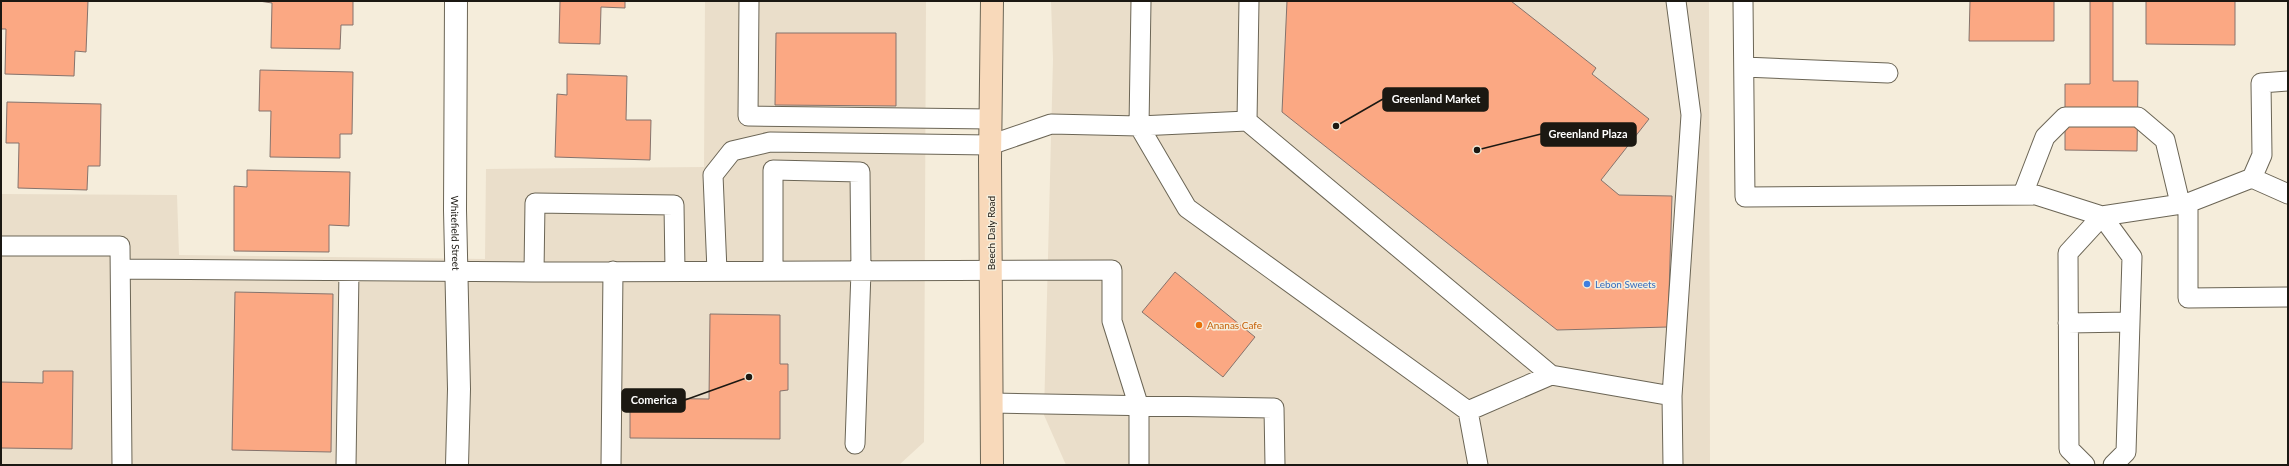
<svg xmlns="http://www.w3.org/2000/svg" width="2289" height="466" viewBox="0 0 2289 466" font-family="Lato,sans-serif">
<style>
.commercial{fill:#eadeca}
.building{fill:#fba883;stroke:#85736c}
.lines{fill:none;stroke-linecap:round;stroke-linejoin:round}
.service-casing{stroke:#6b6555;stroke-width:21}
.minor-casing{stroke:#6b6555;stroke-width:24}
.secondary-casing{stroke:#6b6555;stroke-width:24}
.service{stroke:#fff;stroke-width:19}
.minor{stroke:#fff;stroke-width:22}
.secondary{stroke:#f8d9ba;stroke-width:22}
.shop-dot{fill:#3f7fe0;stroke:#f5eddb;stroke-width:1.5}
.food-dot{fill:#e8710a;stroke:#f5eddb;stroke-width:1.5}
.labels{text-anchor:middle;stroke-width:3;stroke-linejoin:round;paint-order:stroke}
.street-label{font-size:10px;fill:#1b1812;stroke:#f5eddb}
.shop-label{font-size:10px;fill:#366cbe;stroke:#f5eddb;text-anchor:start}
.food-label{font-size:10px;fill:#c56008;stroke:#f5eddb;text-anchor:start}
.leader{fill:none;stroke:#1b1812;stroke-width:1.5}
.callout-dot{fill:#1b1812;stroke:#f5eddb;stroke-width:1.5}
.callout{fill:#1b1812;stroke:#1b1812;stroke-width:1.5}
.callout-label{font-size:11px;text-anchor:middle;font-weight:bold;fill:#fff}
</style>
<rect width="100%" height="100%" fill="#f5eddb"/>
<path class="commercial" d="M 705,1 L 926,1 L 924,442 L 899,465 L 1,465 L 1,194 L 177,195 L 179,255 L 485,259 L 486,169 L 704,167 Z
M 1051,1 L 1709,1 L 1710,465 L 1066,465 L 1044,415 L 1053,59 Z"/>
<path class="building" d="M 1,1 L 88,1 L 86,52 L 75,51 L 74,76 L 5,74 L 6,29 L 1,29 Z
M 259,1 L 353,1 L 353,25 L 341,25 L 340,49 L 271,48 L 272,3 Z
M 560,1 L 625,1 L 625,8 L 601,7 L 600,44 L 559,43 Z
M 1287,1 L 1511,1 L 1596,68 L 1592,74 L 1649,119 L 1601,180 L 1619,195 L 1672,196 L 1668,327 L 1557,330 L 1282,112 Z
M 1970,1 L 2054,1 L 2054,41 L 1969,41 Z
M 2090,1 L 2113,1 L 2113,81 L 2138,81 L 2137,151 L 2065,150 L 2065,84 L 2090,84 Z
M 2146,1 L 2235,1 L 2235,45 L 2146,44 Z
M 776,33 L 896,33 L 896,106 L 775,105 Z
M 260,70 L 353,72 L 352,134 L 340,134 L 340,158 L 270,157 L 271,111 L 259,111 Z
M 567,74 L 627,76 L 626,120 L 651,120 L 650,160 L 555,157 L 557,94 L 567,95 Z
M 7,102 L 101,104 L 100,166 L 88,166 L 87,190 L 18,188 L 19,143 L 6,143 Z
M 247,170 L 350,172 L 349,226 L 329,225 L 329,252 L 234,251 L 234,186 L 247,187 Z
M 1175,272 L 1255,337 L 1223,377 L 1142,312 Z
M 235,292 L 333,294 L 331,452 L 232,450 Z
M 710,314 L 780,315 L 780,364 L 788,364 L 788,390 L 780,391 L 780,439 L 630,438 L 630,398 L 709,399 Z
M 43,371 L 73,371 L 72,449 L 1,448 L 1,382 L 43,383 Z"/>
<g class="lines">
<defs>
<path id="service" d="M 749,1 L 748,116 L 991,119
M 1141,1 L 1139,126 L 1187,208 L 1468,411 L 1478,465
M 1249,1 L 1247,121 L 1551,375 L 1672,396 L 1673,465
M 1743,1 L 1745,197 L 2036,195 L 2102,216 L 2188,203 L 2252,178 L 2262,155 L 2261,83 L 2288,81
M 1744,67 L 1888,73
M 2252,178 L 2288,194
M 2023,194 L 2045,137 L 2065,117 L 2138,117 L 2165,140 L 2180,203
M 2188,203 L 2188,298 L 2288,297
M 2102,216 L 2132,257 L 2126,452 L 2113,465
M 1,246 L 120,246 L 122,465
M 121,269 L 534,272 L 1112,270 L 1112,321 L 1139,407 L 1139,465
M 773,270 L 773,170 L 860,172 L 861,271 L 855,444
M 717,271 L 713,175 L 732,151 L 770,142 L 990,145 L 1051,124 L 1139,126 L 1247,121
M 534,272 L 535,203 L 674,205 L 675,270
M 2068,323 L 2130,322
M 1672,396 L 1691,115 L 1676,1
M 992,403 L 1274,408 L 1275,465
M 1468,411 L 1551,375
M 346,465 L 349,271
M 611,465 L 613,271
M 2085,465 L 2069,449 L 2068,253 L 2102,216"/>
<g id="minor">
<path id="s1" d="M 456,1 L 455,210 L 459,389 L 457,465"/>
</g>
<path id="secondary" d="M 992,465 L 990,160 L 992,1"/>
</defs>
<use href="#service" class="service-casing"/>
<use href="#minor" class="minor-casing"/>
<use href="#secondary" class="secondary-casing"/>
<use href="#service" class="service"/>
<use href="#minor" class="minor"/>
<use href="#secondary" class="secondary"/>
</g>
<circle class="shop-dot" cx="1587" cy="284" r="4"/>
<circle class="food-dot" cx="1199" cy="325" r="4"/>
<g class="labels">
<g class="street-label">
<text dy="4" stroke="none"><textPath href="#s1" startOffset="232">Whitefield Street</textPath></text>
<text transform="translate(991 233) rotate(-90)" y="4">Beech Daly Road</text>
</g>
<g class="shop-label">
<text x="1595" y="288">Lebon Sweets</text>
</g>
<g class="food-label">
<text x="1207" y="329">Ananas Cafe</text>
</g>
</g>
<path class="leader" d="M1336 126L1383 99M1477 150L1541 134M749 377L685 400"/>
<g class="callout-dot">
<circle cx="1336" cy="126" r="4"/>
<circle cx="1477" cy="150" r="4"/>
<circle cx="749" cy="377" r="4"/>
</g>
<g class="callout">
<rect x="1383" y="88" width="105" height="23" rx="4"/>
<rect x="1541" y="123" width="95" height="23" rx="4"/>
<rect x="622" y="389" width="63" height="23" rx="4"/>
</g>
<g class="callout-label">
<text x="1436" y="103">Greenland Market</text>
<text x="1588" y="138">Greenland Plaza</text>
<text x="654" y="404">Comerica</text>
</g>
<rect width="2289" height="466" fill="none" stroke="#1b1812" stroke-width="4"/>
</svg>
